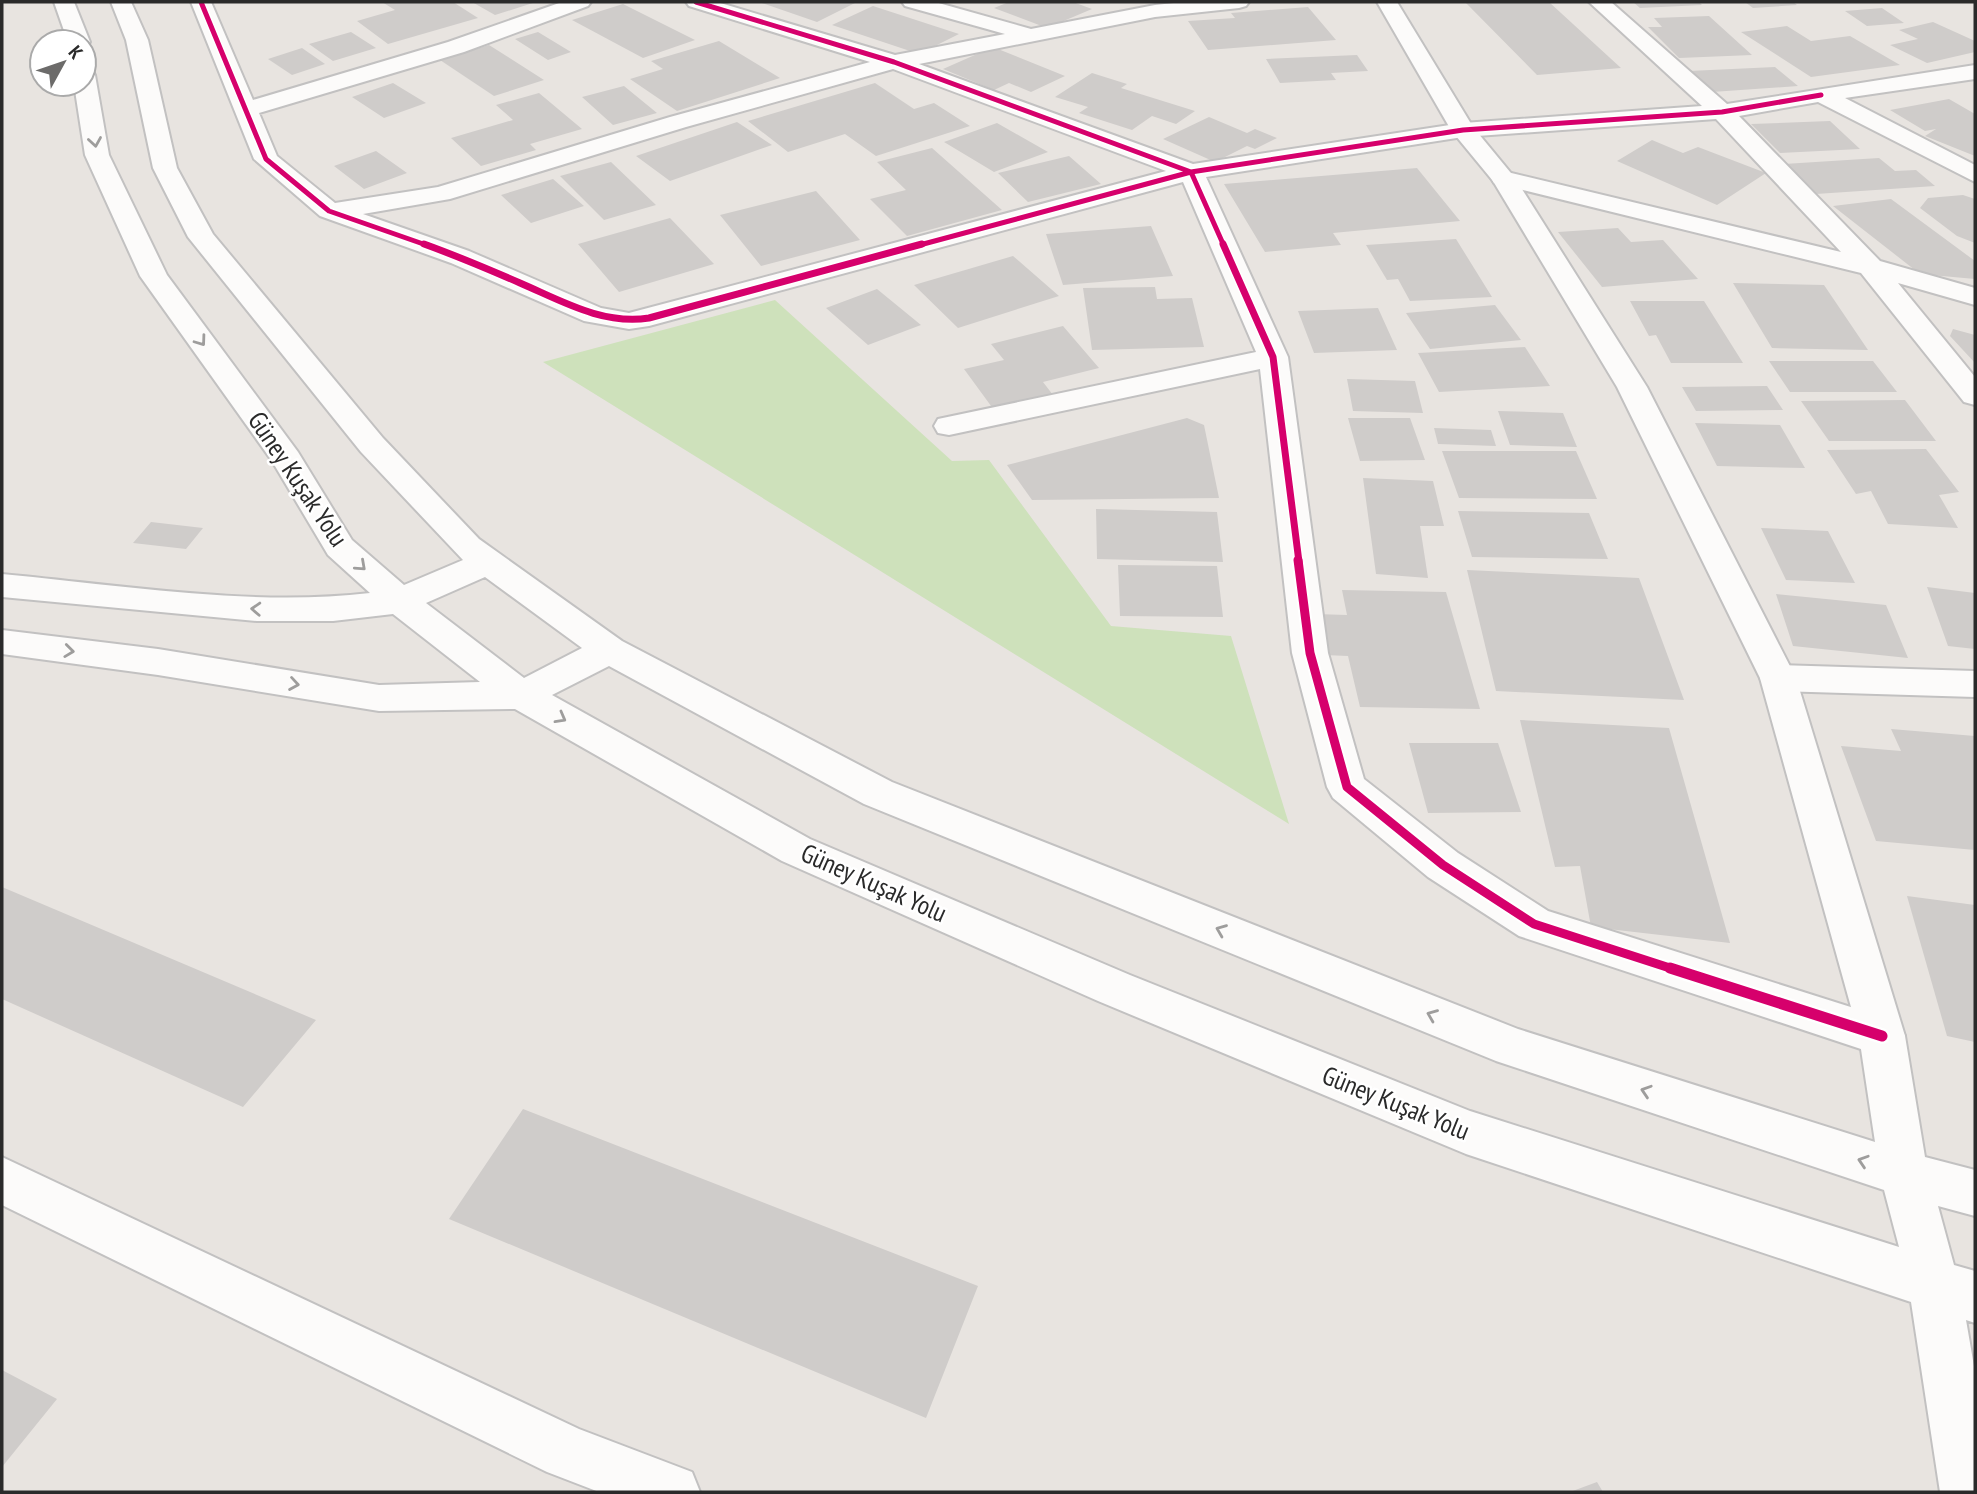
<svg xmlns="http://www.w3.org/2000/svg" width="1977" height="1494" viewBox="0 0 1977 1494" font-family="'PT Sans Narrow',sans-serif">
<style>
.green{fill:#cee1bb}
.building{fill:#cfccca}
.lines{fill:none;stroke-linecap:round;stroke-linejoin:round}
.street-casing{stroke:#c2c1c1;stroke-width:4}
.secondary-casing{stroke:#c2c1c1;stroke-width:4}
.street{fill:#fcfbfa;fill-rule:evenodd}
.secondary{fill:#fcfbfa;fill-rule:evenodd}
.cycleway-far3-casing{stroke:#fff;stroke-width:8}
.cycleway-far2-casing{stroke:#fff;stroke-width:10}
.cycleway-far1-casing{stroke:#fff;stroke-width:13}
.cycleway-casing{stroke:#fff;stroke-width:16}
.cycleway-far3{stroke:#d6006c;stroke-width:5}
.cycleway-far2{stroke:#d6006c;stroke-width:7}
.cycleway-far1{stroke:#d6006c;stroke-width:9}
.cycleway{stroke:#d6006c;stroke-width:11}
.oneway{stroke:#9e9d9c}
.labels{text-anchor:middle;stroke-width:5;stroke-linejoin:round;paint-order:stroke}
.street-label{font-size:26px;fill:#2a2a2a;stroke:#fff}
</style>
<rect width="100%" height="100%" fill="#e8e4e0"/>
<path class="green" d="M 775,300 L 952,461 L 989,460 L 1111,626 L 1231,636 L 1289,824 L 543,362 Z"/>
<path class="building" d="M 382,2 L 453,2 L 478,18 L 388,44 L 357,21 L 395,10 Z
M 472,2 L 536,2 L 495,15 Z
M 759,2 L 850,2 L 855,3 L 817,22 Z
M 1009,2 L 1073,2 L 1092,9 L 1047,28 L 994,8 Z
M 1465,2 L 1549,2 L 1621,68 L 1537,75 Z
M 1633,2 L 1699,2 L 1702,5 L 1640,8 Z
M 1745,2 L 1793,2 L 1797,5 L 1753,8 Z
M 623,4 L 695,40 L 643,58 L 572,20 Z
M 873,6 L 959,34 L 919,54 L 832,25 Z
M 1308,7 L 1336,40 L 1208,50 L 1188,21 L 1235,18 L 1231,13 Z
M 1882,8 L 1904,23 L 1867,26 L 1845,11 Z
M 1709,16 L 1752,55 L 1679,58 L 1648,27 L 1662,27 L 1654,18 Z
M 1933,22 L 1975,41 L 1975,52 L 1927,63 L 1890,45 L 1918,39 L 1899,30 Z
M 1787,26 L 1811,41 L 1850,36 L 1900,65 L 1811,77 L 1741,32 Z
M 351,32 L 376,48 L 333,61 L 309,44 Z
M 538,32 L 571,52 L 548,60 L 515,39 Z
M 719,41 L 780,78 L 677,111 L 630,79 L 663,69 L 651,61 Z
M 489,45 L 544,80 L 494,96 L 440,60 Z
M 993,47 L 1065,76 L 1031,92 L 1009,83 L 994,90 L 943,69 Z
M 302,48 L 325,64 L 292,75 L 268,59 Z
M 1357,55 L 1368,71 L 1331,73 L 1336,80 L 1280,83 L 1266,59 Z
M 1775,67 L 1798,86 L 1712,92 L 1689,71 Z
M 1092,73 L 1127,84 L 1121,88 L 1195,111 L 1176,124 L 1152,116 L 1132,130 L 1079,113 L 1088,107 L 1055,97 Z
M 393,83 L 426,103 L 384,118 L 352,97 Z
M 875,83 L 914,109 L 934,103 L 970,126 L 876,156 L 845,134 L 788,152 L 748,121 Z
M 624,86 L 657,113 L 613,125 L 582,97 Z
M 539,93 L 582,129 L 530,144 L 536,150 L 481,166 L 451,138 L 513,120 L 496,105 Z
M 1949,99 L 1975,114 L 1975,156 L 1925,136 L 1936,129 L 1925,131 L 1890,110 Z
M 1209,117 L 1247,133 L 1255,129 L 1277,138 L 1255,149 L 1247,146 L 1215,162 L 1163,139 Z
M 1830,121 L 1860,149 L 1780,153 L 1751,124 Z
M 737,122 L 772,145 L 670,181 L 636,156 Z
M 997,123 L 1048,152 L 994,172 L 944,142 Z
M 1652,140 L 1683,153 L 1698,147 L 1766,173 L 1717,205 L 1617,161 Z
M 932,148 L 1002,210 L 907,236 L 870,199 L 906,190 L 877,162 Z
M 376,151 L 407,173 L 364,189 L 334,166 Z
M 1069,156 L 1101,184 L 1028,202 L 998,173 Z
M 1879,158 L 1895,171 L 1916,170 L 1935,186 L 1816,194 L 1784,164 Z
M 611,162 L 656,205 L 604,220 L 560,176 Z
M 1417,168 L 1460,221 L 1333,233 L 1341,245 L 1265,252 L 1224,184 Z
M 553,179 L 584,206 L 531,223 L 501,195 Z
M 816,191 L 860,240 L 761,266 L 720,215 Z
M 1963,195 L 1975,199 L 1975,243 L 1957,236 L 1920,208 L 1928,198 Z
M 1891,199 L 1975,261 L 1975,279 L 1920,274 L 1833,206 Z
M 670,218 L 714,264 L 619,292 L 578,244 Z
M 1151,226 L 1173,276 L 1063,285 L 1046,234 Z
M 1618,228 L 1631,242 L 1663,240 L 1698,279 L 1602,287 L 1558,232 Z
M 1456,239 L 1492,297 L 1410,301 L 1398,279 L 1387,280 L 1366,245 Z
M 1013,256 L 1059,296 L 958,328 L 914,285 Z
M 1733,283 L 1824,285 L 1868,350 L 1772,348 Z
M 1155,287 L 1157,299 L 1192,298 L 1204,347 L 1092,350 L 1083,288 Z
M 877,289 L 921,325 L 868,345 L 826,308 Z
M 1630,301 L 1704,301 L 1743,363 L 1671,363 L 1656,335 L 1649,336 Z
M 1495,305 L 1521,340 L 1430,349 L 1406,313 Z
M 1378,308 L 1397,350 L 1314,353 L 1298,311 Z
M 1063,326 L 1099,368 L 1043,382 L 1053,395 L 994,410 L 964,369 L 1004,360 L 991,344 Z
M 1953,329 L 1975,335 L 1975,363 L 1950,336 Z
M 1525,347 L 1550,386 L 1439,392 L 1418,353 Z
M 1769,361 L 1873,361 L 1897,392 L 1790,392 Z
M 1347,379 L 1415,381 L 1423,413 L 1353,411 Z
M 1767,386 L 1783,410 L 1696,411 L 1682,387 Z
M 1905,400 L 1936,441 L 1829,441 L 1801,401 Z
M 1498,411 L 1563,413 L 1577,447 L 1510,445 Z
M 1187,418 L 1204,425 L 1219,498 L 1032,500 L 1007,465 Z
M 1348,418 L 1410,418 L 1425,460 L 1360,461 Z
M 1695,423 L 1780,425 L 1805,468 L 1717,466 Z
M 1434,428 L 1491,430 L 1496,446 L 1438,444 Z
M 1926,449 L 1959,492 L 1939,495 L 1958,528 L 1888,524 L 1871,491 L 1856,494 L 1827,450 Z
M 1442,451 L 1576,451 L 1597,499 L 1459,498 Z
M 1363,478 L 1433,481 L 1444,526 L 1420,526 L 1428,578 L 1376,574 Z
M 1096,509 L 1217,512 L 1223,562 L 1097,559 Z
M 1458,511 L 1589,513 L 1608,559 L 1472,557 Z
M 151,522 L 203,528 L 186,549 L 133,543 Z
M 1761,528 L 1828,531 L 1855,583 L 1786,580 Z
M 1118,565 L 1217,566 L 1223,617 L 1120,616 Z
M 1467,570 L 1639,578 L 1684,700 L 1496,691 Z
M 1927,587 L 1975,593 L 1975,649 L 1948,646 Z
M 1342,590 L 1446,592 L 1480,709 L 1360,707 L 1348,656 L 1324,655 L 1315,614 L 1347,615 Z
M 1776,594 L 1886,605 L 1908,658 L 1793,646 Z
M 1520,720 L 1669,728 L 1730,943 L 1591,927 L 1580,866 L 1555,867 Z
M 1891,729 L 1975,736 L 1975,850 L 1876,841 L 1841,746 L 1901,751 Z
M 1409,743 L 1498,743 L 1521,812 L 1428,813 Z
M 2,887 L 316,1020 L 243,1107 L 2,999 Z
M 1907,896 L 1975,905 L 1975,1042 L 1947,1036 Z
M 523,1109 L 978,1286 L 926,1418 L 449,1219 Z
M 2,1370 L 57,1399 L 2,1467 Z
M 1597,1482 L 1603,1492 L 1570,1492 Z"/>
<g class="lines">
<defs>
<path id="street" d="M 191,2 L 211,2 L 253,100 L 448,42 L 562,2 L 591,2 L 588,6 L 464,52 L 259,113 L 277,156 L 335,203 L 438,187 L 670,117 L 870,62 L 689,6 L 686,2 L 717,2 L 895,55 L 1005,34 L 905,6 L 902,2 L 935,2 L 1031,29 L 1155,5 L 1183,2 L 1249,2 L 1246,6 L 1239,8 L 1155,17 L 919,64 L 1193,164 L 1463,123 L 1702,106 L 1589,2 L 1611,2 L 1727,104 L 1975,65 L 1975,79 L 1845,98 L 1975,165 L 1975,182 L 1818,102 L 1739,116 L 1880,261 L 1975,288 L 1975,305 L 1898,283 L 1975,377 L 1975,405 L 1964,402 L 1861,273 L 1494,183 L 1491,178 L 1494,173 L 1503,171 L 1841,252 L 1716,119 L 1463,137 L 1206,177 L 1288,357 L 1328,653 L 1364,779 L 1458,853 L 1548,911 L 1898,1022 L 1905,1036 L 1898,1050 L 1882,1056 L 1519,936 L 1428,877 L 1333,798 L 1327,787 L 1292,653 L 1260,369 L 949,435 L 938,433 L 934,426 L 938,419 L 1256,352 L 1183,182 L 649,326 L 629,329 L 584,321 L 451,263 L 320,216 L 254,159 ZM 893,69 L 1166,171 L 629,313 L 601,308 L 469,251 L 363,214 L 450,199 L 686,127 Z
M 1778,665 L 1975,671 L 1975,697 L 1778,691 L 1765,687 L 1760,678 L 1765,669 Z
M 2,1157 L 579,1429 L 692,1472 L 700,1492 L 599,1492 L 547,1472 L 2,1205 Z"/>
<path id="secondary" d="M 54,2 L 74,2 L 90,42 L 87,47 L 84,47 L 84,42 L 68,42 Z
M 111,2 L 131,2 L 148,40 L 177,168 L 213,234 L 383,438 L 479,539 L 622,641 L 892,782 L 1518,1029 L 1875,1142 L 1859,1036 L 1760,678 L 1617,387 L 1493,181 L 1451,130 L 1377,2 L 1397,2 L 1473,127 L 1515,178 L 1647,387 L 1796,678 L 1905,1036 L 1925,1157 L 1975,1170 L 1975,1216 L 1938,1206 L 1954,1265 L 1975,1271 L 1975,1323 L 1966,1320 L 1975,1372 L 1975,1492 L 1940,1492 L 1911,1302 L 1466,1154 L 1098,1001 L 782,861 L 515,709 L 379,711 L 158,675 L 2,654 L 2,630 L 158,649 L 379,685 L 480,682 L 393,614 L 333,621 L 257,621 L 2,597 L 2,574 C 121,585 251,607 370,593 L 328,555 L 272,461 L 140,276 L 85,155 L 74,84 L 84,84 L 84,68 L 92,70 L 95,75 L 109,155 L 167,275 L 298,452 L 352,540 L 404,585 L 463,560 L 361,452 L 188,237 L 153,168 L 126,40 ZM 485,577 L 582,648 L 524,678 L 426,603 ZM 609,666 L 864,804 L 1496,1061 L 1884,1190 L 1899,1247 L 1470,1111 L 1130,975 L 810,839 L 552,695 Z"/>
</defs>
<use href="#street" class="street-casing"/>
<use href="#secondary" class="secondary-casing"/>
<use href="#street" class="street"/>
<use href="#secondary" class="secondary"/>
<defs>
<path id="cycleway-far3" d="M 201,2 L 266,159 L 329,211 L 429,246
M 696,2 L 894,62 L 1191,172 L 1463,130 L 1722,112 L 1821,95
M 916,246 L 1191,172 L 1224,246"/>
<path id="cycleway-far2" d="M 424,244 C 457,256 488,269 520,283 C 562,301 602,325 649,318 L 922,244
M 1223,244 L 1273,357 L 1299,562"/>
<path id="cycleway-far1" d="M 1298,560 L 1310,653 L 1347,787 L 1443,865 L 1534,924 L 1676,970"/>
<path id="cycleway" d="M 1670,968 L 1882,1036"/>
</defs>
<use href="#cycleway-far3" class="cycleway-far3-casing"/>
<use href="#cycleway-far2" class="cycleway-far2-casing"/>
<use href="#cycleway-far1" class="cycleway-far1-casing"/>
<use href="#cycleway" class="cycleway-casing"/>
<use href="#cycleway-far3" class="cycleway-far3"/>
<use href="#cycleway-far2" class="cycleway-far2"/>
<use href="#cycleway-far1" class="cycleway-far1"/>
<use href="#cycleway" class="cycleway"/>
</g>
<defs><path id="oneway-chevron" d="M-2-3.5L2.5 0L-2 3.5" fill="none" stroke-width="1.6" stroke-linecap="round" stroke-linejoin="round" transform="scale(1.75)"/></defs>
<g class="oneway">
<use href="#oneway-chevron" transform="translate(95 142) rotate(81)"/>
<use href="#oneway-chevron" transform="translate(201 341) rotate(54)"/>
<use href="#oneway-chevron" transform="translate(361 566) rotate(42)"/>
<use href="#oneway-chevron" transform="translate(256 609) rotate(-177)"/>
<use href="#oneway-chevron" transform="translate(69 651) rotate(7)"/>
<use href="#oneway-chevron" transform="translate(294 684) rotate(9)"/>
<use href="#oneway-chevron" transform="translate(561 718) rotate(29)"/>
<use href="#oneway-chevron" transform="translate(1221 930) rotate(-158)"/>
<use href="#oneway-chevron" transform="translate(1432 1015) rotate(-158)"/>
<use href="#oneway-chevron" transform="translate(1646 1091) rotate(-162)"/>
<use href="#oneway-chevron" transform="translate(1863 1161) rotate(-162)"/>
</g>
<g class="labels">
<g class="street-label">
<text transform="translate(298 479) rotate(56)" y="9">Güney Kuşak Yolu</text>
<text transform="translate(874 883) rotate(24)" y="9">Güney Kuşak Yolu</text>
<text transform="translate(1396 1103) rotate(22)" y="9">Güney Kuşak Yolu</text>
</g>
</g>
<rect width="1977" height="1494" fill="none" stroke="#2a2a2a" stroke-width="7"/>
<g transform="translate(63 63) rotate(50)"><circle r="33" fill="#ffffff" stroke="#aaaaaa" stroke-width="2"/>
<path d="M0-5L12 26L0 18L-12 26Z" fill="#6c6b6a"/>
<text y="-10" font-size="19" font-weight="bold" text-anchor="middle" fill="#2a2a2a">K</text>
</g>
</svg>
